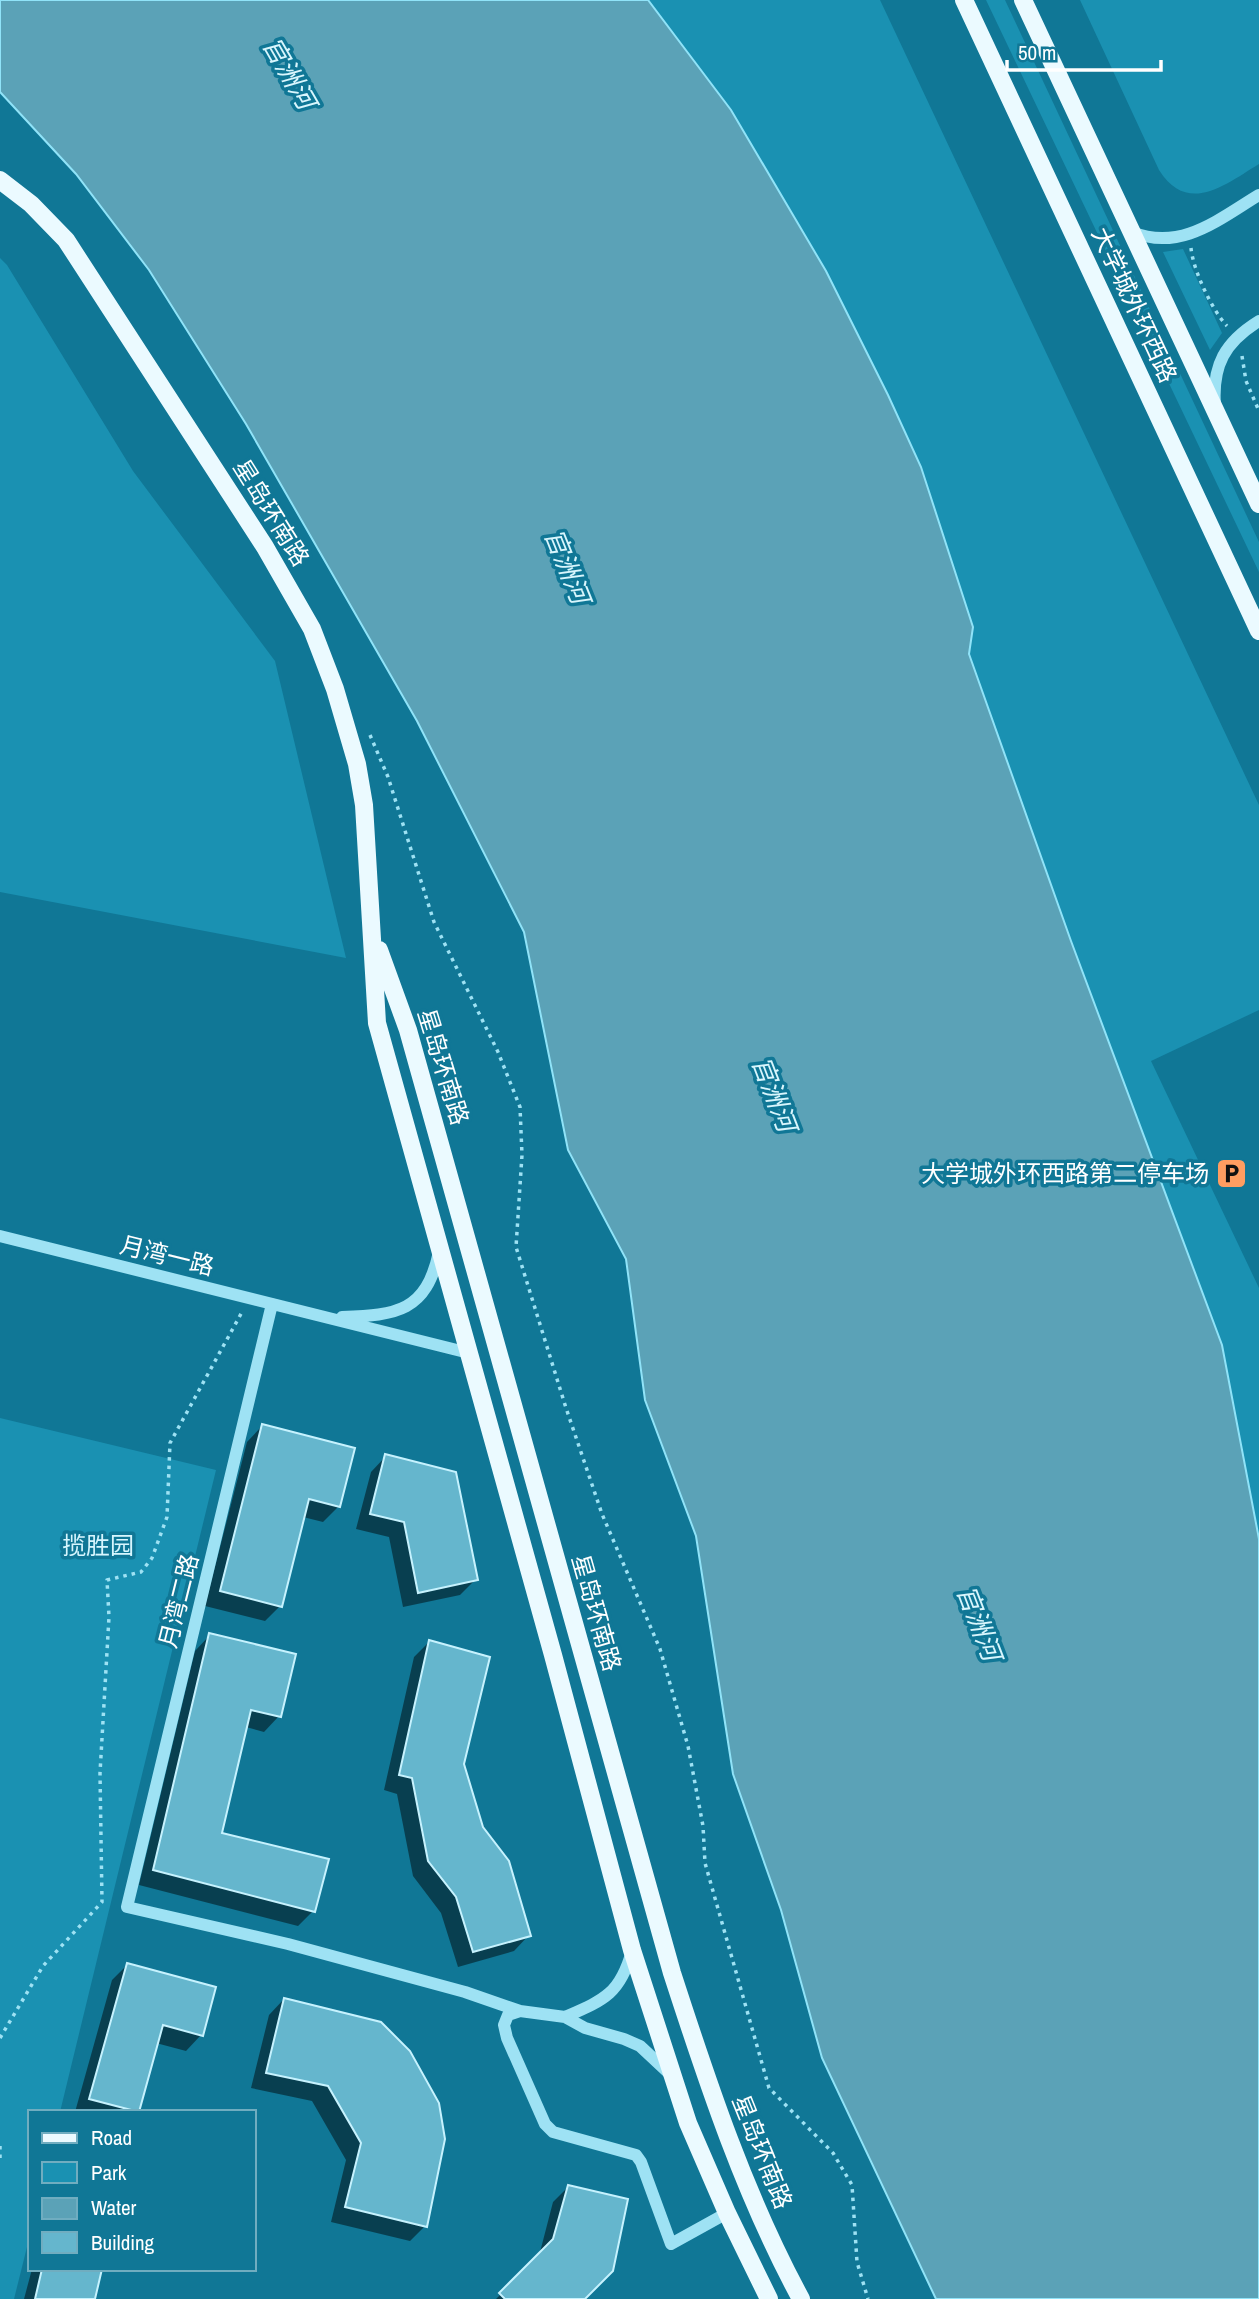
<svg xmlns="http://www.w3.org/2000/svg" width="1259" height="2299" viewBox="0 0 1259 2299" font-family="'Archivo Narrow','Noto Sans SC',sans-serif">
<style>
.green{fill:#1a91b2}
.water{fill:#5ba2b7;stroke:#90e3f8;stroke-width:2}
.shadow{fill:#0007}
.building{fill:#65b6cd;stroke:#c6f2fe;stroke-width:2}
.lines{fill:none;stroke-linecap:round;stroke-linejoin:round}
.path{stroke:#9ee2f4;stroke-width:3.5;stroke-dasharray:3.5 5;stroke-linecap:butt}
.minor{stroke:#9ee2f4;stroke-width:12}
.major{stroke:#ebfaff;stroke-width:18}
.labels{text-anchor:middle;stroke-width:7;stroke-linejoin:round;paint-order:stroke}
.street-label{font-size:24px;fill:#fff;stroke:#107796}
.poi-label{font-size:24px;fill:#fff;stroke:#107796;text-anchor:end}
.park-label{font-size:24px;fill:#d7f6fe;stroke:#107796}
.water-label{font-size:26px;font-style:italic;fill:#d9f6fd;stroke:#107796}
</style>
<rect width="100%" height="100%" fill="#107796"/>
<path class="green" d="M 648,0 L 880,0 L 1259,805 L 1259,1010 L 1151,1061 L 1259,1288 L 1259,1539 L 1222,1345 L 1071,941 L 969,654 L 973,627 L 826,271 L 731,110 Z
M 986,0 L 1005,0 L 1259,542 L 1259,572 Z
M 1080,0 L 1259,0 L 1259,164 C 1226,184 1188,216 1159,170 Z
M 1183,249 L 1222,333 L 1210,350 L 1163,252 Z
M 0,258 L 7,265 L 133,471 L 275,661 L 346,958 L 0,892 Z
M 0,1418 L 216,1470 L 60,2112 L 30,2112 L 30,2235 L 14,2299 L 0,2299 Z"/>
<path class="water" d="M 0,0 L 648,0 L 731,110 L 826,271 L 888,395 L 921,467 L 973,627 L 969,654 L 1071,941 L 1222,1345 L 1259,1539 L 1259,2299 L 936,2299 L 822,2058 L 781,1910 L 733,1774 L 696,1536 L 645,1400 L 626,1259 L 568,1150 L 524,932 L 417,721 L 246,424 L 149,270 L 76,174 L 0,92 Z"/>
<path class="shadow" d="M 262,1426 L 339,1506 L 323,1522 L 303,1517 L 280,1606 L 265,1621 L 205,1606 L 247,1442 Z
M 386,1456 L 476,1579 L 460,1595 L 403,1607 L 389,1537 L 356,1529 L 371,1472 Z
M 210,1635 L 279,1716 L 264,1732 L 246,1727 L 220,1834 L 313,1911 L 298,1926 L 139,1885 L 195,1651 Z
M 429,1642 L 481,1828 L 529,1935 L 514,1951 L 458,1967 L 441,1913 L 413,1876 L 397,1794 L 384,1790 L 414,1657 Z
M 127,1965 L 201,2035 L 186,2051 L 156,2043 L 137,2112 L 75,2112 L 112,1980 Z
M 284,1999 L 425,2226 L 410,2241 L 331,2222 L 346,2160 L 312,2101 L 251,2088 L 269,2015 Z
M 568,2187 L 583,2299 L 496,2299 L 539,2256 L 553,2202 Z
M 32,2269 L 100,2269 L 93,2299 L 24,2299 Z"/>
<path class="building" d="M 262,1424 L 355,1448 L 340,1507 L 309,1499 L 282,1607 L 220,1591 Z
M 385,1454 L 456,1472 L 478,1580 L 418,1593 L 404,1522 L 370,1514 Z
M 209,1633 L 296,1654 L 281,1717 L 251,1710 L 222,1833 L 329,1859 L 315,1912 L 153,1870 Z
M 429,1640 L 490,1657 L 464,1764 L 483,1827 L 509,1861 L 531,1936 L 473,1952 L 456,1897 L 428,1861 L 412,1778 L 399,1775 Z
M 127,1963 L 216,1987 L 203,2036 L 163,2025 L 139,2112 L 89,2099 Z
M 284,1998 L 381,2022 L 410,2051 L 439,2103 L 445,2139 L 427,2227 L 345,2207 L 361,2143 L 328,2086 L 266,2073 Z
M 568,2185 L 628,2199 L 613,2271 L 585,2299 L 505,2299 L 499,2293 L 553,2239 Z
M 42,2269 L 102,2269 L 95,2299 L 35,2299 Z"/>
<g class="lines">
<path class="path" d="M 1191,248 C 1193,270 1212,310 1227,326
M 1242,356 L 1246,381 L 1259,411
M 370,735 L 388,777 L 434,922 L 498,1052 L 520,1107 L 522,1155 L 516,1247 L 566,1408 L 602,1514 L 660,1649 L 688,1746 L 703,1826 L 705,1863 L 769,2088 L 833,2153 L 852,2185 L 857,2262 L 868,2299
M 0,2038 L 43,1966 L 102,1902 L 100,1773 L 109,1617 L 107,1580 L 141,1572 L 152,1558 L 167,1517 L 170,1443 L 242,1312
M 0,2146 L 0,2161"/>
<path class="minor" d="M 1132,232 C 1181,252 1219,219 1259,195
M 1215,406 C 1212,365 1225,342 1259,321
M 0,1236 L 469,1353
M 272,1304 L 127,1907 L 288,1944 L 465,1992 L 520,2011 L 565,2017 L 585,2028 L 624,2039 L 640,2046 L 671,2075
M 342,1317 C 397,1315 426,1312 439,1252
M 520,2011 L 508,2015 L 504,2025 L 507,2038 L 545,2124 L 553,2132 L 636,2155 L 641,2162 L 671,2244 L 727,2213
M 565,2017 C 604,2000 620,1994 632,1951"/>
<path class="major" d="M 964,0 L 1259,631
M 1023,0 L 1259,504
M 0,180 L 31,204 L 66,240 L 265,547 L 312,629 L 335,689 L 357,764 L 364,805 L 377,1023 L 553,1655 L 632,1950 L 688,2123 L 727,2213 L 769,2299
M 379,950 L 408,1030 L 672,1973 C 708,2084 745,2196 801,2299"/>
</g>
<defs>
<symbol id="parking-square" viewBox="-11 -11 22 22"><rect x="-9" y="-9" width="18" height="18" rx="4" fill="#ff9d61" stroke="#107796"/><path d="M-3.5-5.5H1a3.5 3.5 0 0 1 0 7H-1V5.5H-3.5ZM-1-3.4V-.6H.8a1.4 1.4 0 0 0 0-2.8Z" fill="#111"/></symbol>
</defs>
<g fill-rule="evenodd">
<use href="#parking-square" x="1214" y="1156" width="35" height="35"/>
</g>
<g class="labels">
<g class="street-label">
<text transform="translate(1134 305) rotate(65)" y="8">大学城外环西路</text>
<text transform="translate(271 513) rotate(58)" y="8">星岛环南路</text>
<text transform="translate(443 1067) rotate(73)" y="8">星岛环南路</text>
<text transform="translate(167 1256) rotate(14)" y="8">月湾一路</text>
<text transform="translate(179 1601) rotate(-76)" y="8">月湾二路</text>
<text transform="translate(596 1613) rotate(74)" y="8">星岛环南路</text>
<text transform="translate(762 2152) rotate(68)" y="8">星岛环南路</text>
</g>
<g class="poi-label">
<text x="1209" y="1182">大学城外环西路第二停车场</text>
</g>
<g class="park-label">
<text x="98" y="1554">揽胜园</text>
</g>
<g class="water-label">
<text transform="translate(289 73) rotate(60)" y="9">官洲河</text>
<text transform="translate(567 566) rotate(68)" y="9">官洲河</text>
<text transform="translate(774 1094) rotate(69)" y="9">官洲河</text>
<text transform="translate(979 1623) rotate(69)" y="9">官洲河</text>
</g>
</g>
<rect x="28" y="2110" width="228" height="161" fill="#107796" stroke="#70adc0" stroke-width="2"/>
<rect x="42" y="2133" width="35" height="10" fill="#ebfaff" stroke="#70adc0" stroke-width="2"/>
<text x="91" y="2145" font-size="21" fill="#ffffff">Road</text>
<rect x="42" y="2162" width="35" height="21" fill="#1a91b2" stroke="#70adc0" stroke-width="2"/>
<text x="91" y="2180" font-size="21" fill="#ffffff">Park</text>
<rect x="42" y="2198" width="35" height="21" fill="#5ba2b7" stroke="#70adc0" stroke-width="2"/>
<text x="91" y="2215" font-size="21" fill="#ffffff">Water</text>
<rect x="42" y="2232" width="35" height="21" fill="#65b6cd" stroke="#70adc0" stroke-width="2"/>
<text x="91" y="2250" font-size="21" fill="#ffffff">Building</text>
<path d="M1007 60v10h154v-10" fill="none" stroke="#ffffff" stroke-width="3.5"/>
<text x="1018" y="60" font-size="21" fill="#ffffff" stroke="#107796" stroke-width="5" paint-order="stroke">50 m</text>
</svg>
